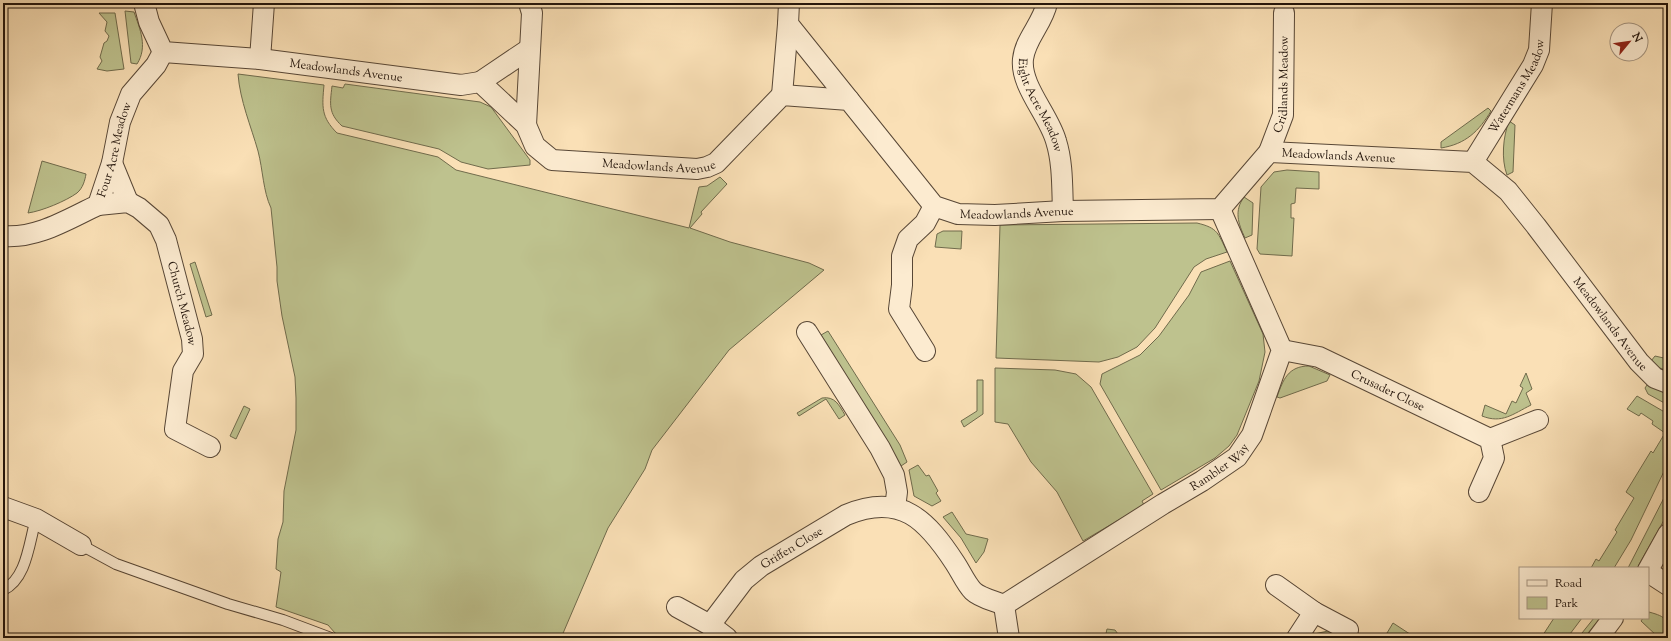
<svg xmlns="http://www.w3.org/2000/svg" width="1671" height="641" viewBox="0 0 1671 641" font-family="'Sorts Mill Goudy',serif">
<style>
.green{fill:#bec28e;stroke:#706b4c}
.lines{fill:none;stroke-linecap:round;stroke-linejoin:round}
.service-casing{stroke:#584736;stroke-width:12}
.minor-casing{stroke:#584736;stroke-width:22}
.service{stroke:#fcebd0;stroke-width:10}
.minor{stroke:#fcebd0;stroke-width:20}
.labels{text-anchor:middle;stroke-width:3;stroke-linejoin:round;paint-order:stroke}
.street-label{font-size:12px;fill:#22140b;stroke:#fcebd0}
</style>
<rect width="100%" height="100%" fill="#fae0b6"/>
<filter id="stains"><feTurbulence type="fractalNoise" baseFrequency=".005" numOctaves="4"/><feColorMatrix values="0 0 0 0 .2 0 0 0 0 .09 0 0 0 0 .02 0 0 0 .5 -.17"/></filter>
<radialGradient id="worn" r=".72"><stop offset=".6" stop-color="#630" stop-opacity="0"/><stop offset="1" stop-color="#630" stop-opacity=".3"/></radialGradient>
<path class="green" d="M 125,11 L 134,12 C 140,29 148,47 137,64 L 131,63 Z
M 99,13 L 115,13 L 124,69 L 107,71 L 97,69 L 102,61 L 100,57 L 104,43 L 107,41 L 109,36 L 105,31 L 107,22 Z
M 238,74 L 324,85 C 322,107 321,117 337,133 L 438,157 L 456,170 L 689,228 L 699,187 L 707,186 L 720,177 L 727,184 L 701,212 L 702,214 L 690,228 L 730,242 L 809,263 L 824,270 L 729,350 L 652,450 L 645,469 L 608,528 L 561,638 L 347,638 L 335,633 L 328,625 L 276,607 L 281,572 L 276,569 L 278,539 L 283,522 L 284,491 L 296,430 L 296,398 L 295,377 L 282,316 L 277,281 L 277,267 L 271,208 C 263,191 263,170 258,151 C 251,126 240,101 238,74 Z
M 345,84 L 480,102 L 491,107 L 530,160 L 530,165 L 488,169 L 461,162 L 439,149 L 342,126 C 328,113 330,104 332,86 L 343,88 Z
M 1488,108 L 1491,111 C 1479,131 1466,144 1441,148 L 1441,142 Z
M 1509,121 L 1515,125 L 1513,172 L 1507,175 C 1501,159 1503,137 1509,121 Z
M 42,161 L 86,174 C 85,180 83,188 77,193 C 66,201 42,211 28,213 Z
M 1287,170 L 1319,172 L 1319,189 L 1296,188 L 1295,203 L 1291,204 L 1291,218 L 1294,218 L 1292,256 L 1260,254 L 1257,249 L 1261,187 L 1274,172 Z
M 1244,197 L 1253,203 L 1252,235 L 1245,238 C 1238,223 1234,211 1244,197 Z
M 1197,223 C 1218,228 1218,233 1227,252 L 1206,259 L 1194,267 L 1155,328 L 1137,347 L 1118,357 L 1099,362 L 996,358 L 1000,225 Z
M 943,231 L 962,231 L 961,249 L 935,247 L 937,234 Z
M 1230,261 L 1263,334 L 1265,352 L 1259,381 L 1237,435 L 1229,446 L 1215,458 L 1161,490 L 1100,384 L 1102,374 L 1140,355 L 1159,336 L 1189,295 L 1201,272 Z
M 195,262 L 212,315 L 206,317 L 190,264 Z
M 828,331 L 900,445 L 907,462 L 901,466 L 821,335 Z
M 1655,356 L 1668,359 L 1668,371 L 1657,367 L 1651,361 Z
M 1309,366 L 1330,375 L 1327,381 L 1280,398 L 1277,397 C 1283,380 1288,366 1309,366 Z
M 995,368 L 1055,370 L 1076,374 L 1091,387 L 1153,494 L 1142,501 L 1144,505 L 1083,541 L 1057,492 L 1031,462 L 1008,424 L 995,422 Z
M 1526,373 L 1532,389 L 1526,393 L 1531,405 C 1513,414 1502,424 1482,416 L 1485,405 L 1506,414 L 1512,401 L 1516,403 L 1523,388 L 1520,386 Z
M 977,380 L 983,380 L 983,414 L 964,427 L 961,421 L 977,411 Z
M 1647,385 L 1668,394 L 1668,405 L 1648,394 L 1645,388 Z
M 1637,396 L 1668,414 L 1668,463 L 1631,540 L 1614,568 L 1591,568 L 1596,559 L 1599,561 L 1617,532 L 1615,530 L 1634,498 L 1626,492 L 1651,451 L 1653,453 L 1665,433 L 1652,424 L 1653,421 L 1641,413 L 1639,416 L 1627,409 Z
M 822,398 C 835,396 839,405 845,415 L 839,419 L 826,399 L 799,416 L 797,413 Z
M 244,406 L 250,409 L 236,439 L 230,436 Z
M 918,465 L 926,476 L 929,475 L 938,491 L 936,493 L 941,501 L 932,506 L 914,496 L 909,470 Z
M 1668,490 L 1668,513 L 1637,568 L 1628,568 Z
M 952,512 L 966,534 L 988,539 L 984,552 L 976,563 L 961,538 L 943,517 Z
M 1649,612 C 1667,617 1668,619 1668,638 L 1655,638 L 1657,636 L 1641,621 L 1643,618 L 1648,618 Z
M 1554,618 L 1582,618 L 1567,638 L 1541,638 Z
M 1594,618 L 1600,618 L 1584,638 L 1578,638 Z
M 1393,623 L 1416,638 L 1394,638 L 1387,633 Z
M 1107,629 L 1115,630 L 1121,638 L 1105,638 Z
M 1328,631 L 1336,633 L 1344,638 L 1309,638 L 1314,634 Z"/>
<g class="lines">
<defs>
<path id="service" d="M 81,545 L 116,564 L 228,604 L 283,620 L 331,638
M 3,590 C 27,579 29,542 36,519"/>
<g id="minor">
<path id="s1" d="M 144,3 L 149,22 L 163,52 L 260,59 L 461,85 L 480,82 L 526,125 L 535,146 L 552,160 L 697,169 L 707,167 L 716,163 L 782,95 L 849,100 L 934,206 L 958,214 L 995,215 L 1063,211 L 1220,209 L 1269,152 L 1473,162 L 1508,191 L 1536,226 L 1639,362 L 1655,378 L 1668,383"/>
<path d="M 789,3 L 788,24 L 849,100"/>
<path id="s2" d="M 1047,3 C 1043,23 1025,39 1023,59 C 1020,86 1049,115 1056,141 C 1063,163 1062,188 1063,211"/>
<path d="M 260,59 L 264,3"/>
<path d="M 480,82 L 529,49"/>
<path d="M 782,95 L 788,24"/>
<path d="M 526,125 L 532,13 L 529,3"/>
<path id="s3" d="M 1269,152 L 1283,115 L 1284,13"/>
<path id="s4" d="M 1473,162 L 1533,65 L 1539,50 L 1542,3"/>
<path d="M 112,163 L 128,202"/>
<path id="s5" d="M 98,205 L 128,202 L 139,208 L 159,225 L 166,240 L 192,339 L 193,354 L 183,371 L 175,429 L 210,447"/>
<path id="s6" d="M 3,236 C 37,239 68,219 98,205 L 112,163 L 120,122 L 131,94 L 156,65 L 163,52"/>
<path d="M 807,332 L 880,448 L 894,475 L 897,492 L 895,508"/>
<path id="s7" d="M 1282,350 L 1319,357 L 1490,439 L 1494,458 L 1479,492"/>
<path d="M 925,351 L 899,309 L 902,285 L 902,256 L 908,239 L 925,223 L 934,206"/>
<path d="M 1490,439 L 1538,420"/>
<path d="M 3,507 L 36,519 L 81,545"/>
<path d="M 1648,570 L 1668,534"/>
<path d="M 1648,572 L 1668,585"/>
<path d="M 1276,585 L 1314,612 L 1297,638"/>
<path id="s8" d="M 1004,605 L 1163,504 L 1202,481 L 1237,457 L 1252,435 L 1282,350 L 1220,209"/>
<path d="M 1004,605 L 1009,638"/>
<path d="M 677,607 L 710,625 L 727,638"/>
<path d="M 1314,612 L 1348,630"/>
<path id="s9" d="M 710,625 L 744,580 L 761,566 L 846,515 C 901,492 927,520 955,563 C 961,572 966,584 973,591 C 980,598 995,601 1004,605"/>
<path d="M 1598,638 L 1613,618"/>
</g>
</defs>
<use href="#service" class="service-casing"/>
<use href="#minor" class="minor-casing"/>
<use href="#service" class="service"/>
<use href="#minor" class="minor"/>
</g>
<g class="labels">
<g class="street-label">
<text dy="4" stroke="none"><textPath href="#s1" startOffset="237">Meadowlands Avenue</textPath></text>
<text dy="4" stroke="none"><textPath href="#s3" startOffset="70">Cridlands Meadow</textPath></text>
<text dy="4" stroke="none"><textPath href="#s4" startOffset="88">Watermans Meadow</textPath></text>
<text dy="4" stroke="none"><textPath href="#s2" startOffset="111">Eight Acre Meadow</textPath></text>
<text dy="4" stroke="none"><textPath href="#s6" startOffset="159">Four Acre Meadow</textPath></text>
<text dy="4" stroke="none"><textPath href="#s1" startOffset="1375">Meadowlands Avenue</textPath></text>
<text dy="4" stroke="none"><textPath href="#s1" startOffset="587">Meadowlands Avenue</textPath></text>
<text dy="4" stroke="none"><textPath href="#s1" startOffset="1027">Meadowlands Avenue</textPath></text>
<text dy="4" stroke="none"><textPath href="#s5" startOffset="151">Church Meadow</textPath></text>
<text dy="4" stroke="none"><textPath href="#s1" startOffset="1723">Meadowlands Avenue</textPath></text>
<text dy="4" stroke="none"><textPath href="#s7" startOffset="114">Crusader Close</textPath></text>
<text dy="4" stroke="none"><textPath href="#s8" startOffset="256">Rambler Way</textPath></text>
<text dy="4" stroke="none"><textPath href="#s9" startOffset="114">Griffen Close</textPath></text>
</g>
</g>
<rect width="1671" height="641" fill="none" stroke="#fae0b6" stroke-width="16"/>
<rect x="4" y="4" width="1663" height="633" fill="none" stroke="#22140b" stroke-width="2"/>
<rect x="8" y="8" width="1655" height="625" fill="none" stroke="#22140b"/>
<rect x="1519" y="567" width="130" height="52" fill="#fcebd0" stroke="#a59581"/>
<rect x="1527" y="580" width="20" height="6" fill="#fcebd0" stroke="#a59581"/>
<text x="1555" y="587" font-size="12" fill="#22140b">Road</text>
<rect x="1527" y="597" width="20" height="12" fill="#bec28e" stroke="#a59581"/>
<text x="1555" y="607" font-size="12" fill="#22140b">Park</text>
<g transform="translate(1629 42) rotate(61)"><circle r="19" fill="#fcebd0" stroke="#a59581"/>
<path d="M0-3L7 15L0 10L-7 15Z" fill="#8f2418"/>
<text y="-6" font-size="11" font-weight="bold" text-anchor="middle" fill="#22140b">N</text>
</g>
<rect width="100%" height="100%" filter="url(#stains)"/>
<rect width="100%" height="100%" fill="url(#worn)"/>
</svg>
